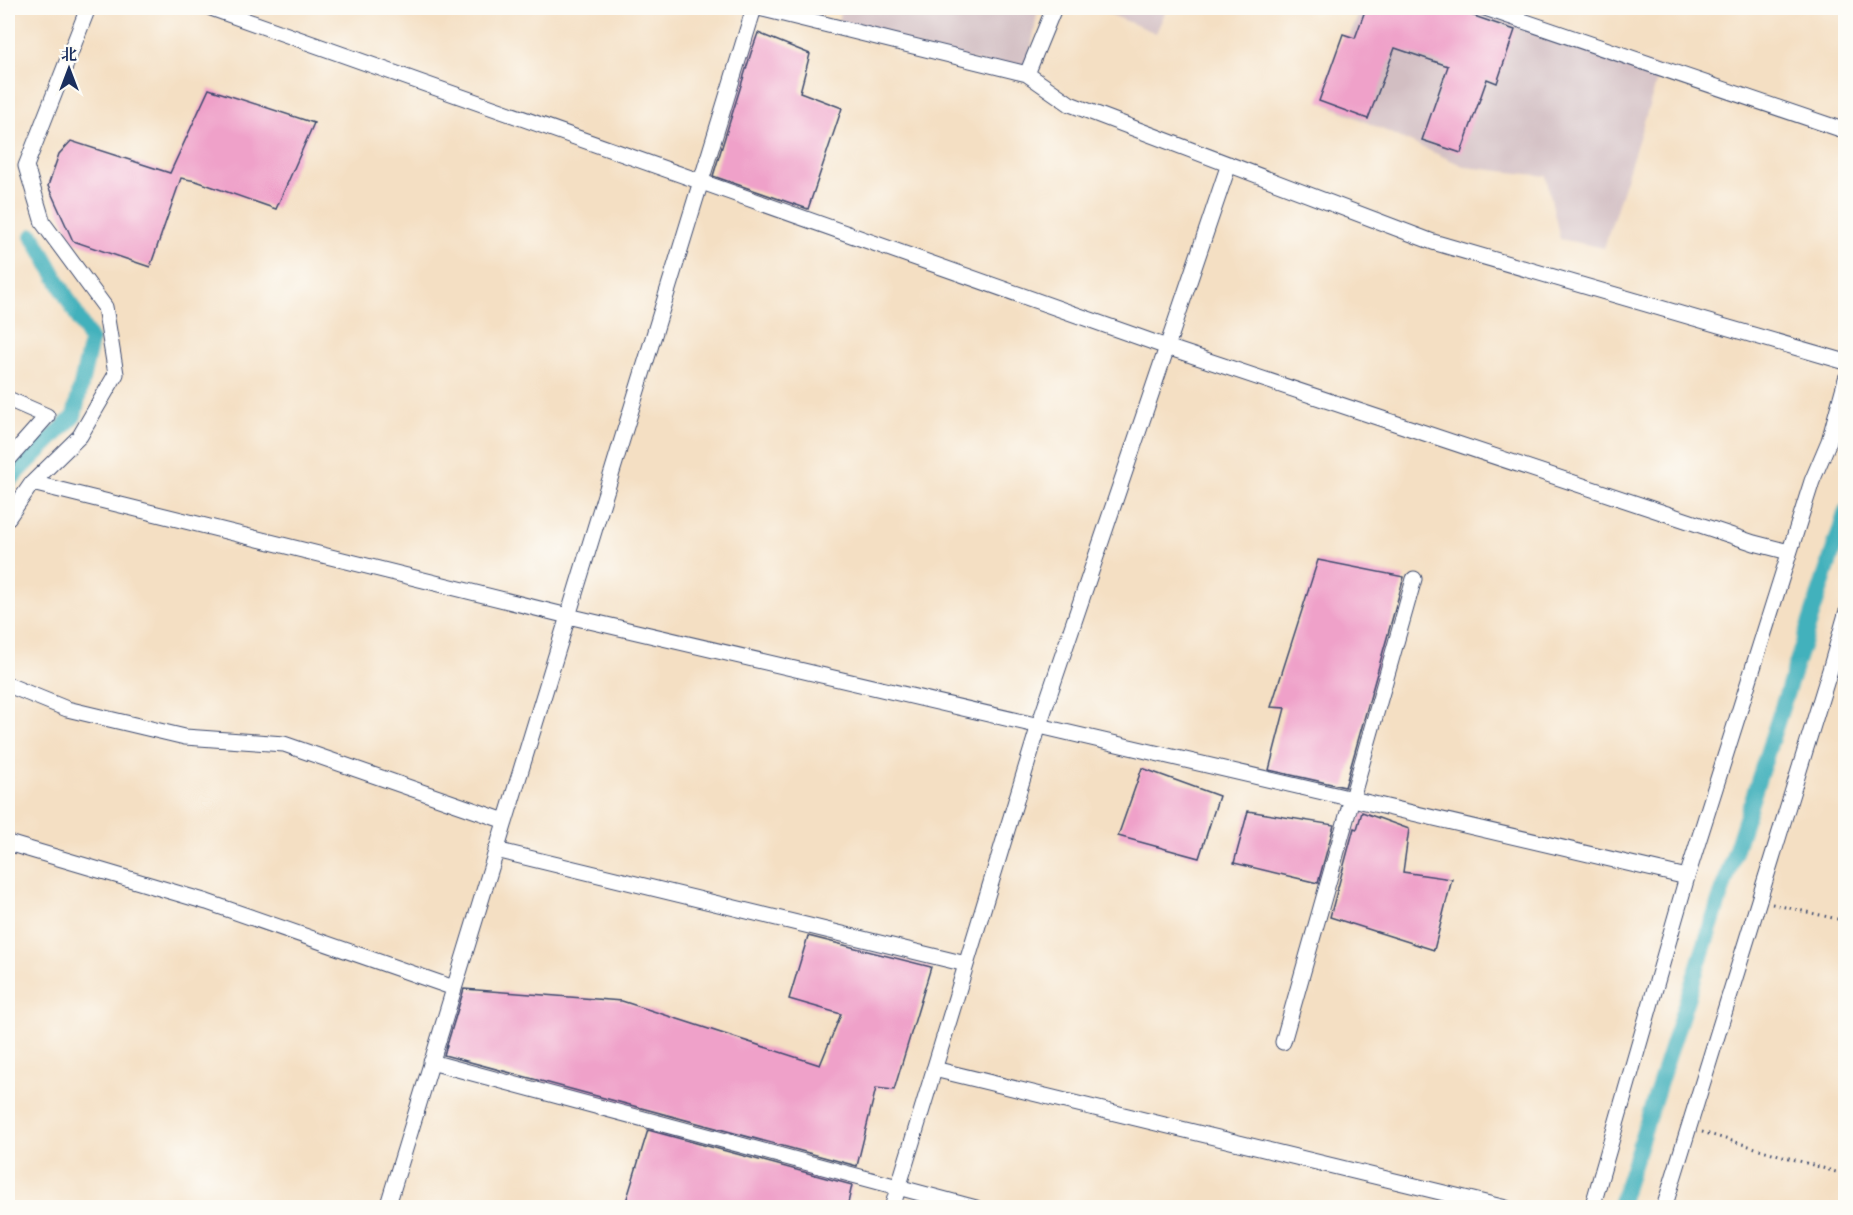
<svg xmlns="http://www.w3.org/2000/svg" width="1853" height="1215" viewBox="0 0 1853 1215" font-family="'Sorts Mill Goudy','Noto Serif SC',serif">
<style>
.industrial{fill:#d2bec2}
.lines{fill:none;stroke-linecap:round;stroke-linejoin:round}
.canal{stroke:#42b1bc;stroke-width:16}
.building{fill:#efa1c9}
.minor-casing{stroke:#3c496d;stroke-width:17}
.path{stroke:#3c496d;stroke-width:3;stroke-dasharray:1.5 4.5;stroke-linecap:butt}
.minor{stroke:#fff;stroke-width:15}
</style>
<rect width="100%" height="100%" fill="#fdfcf7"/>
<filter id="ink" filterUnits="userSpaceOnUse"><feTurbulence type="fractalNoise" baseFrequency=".0167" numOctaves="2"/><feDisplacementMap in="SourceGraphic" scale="12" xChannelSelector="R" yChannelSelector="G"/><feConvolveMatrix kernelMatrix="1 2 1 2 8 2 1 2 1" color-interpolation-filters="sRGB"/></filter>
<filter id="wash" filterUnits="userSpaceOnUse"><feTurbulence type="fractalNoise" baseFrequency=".008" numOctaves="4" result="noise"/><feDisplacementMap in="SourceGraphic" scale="24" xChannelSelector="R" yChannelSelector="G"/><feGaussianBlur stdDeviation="1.35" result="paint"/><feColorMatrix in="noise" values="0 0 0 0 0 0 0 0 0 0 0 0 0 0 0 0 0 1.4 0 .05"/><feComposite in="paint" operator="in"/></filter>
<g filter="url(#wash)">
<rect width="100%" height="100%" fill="#f4dfc3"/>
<path class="industrial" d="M 841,8 L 1038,8 L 1027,74 L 837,27 Z
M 1109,8 L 1167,8 L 1156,33 L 1107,13 Z
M 1362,8 L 1461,8 L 1661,68 L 1604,248 L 1560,239 L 1546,176 L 1466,167 L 1319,101 Z"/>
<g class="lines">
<path class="canal" d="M 8,482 L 74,416 L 91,341 L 33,236
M 1619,1208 L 1846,511"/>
</g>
<g id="blocks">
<path class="building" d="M 1366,8 L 1451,8 L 1515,30 L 1497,83 L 1487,79 L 1461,153 L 1422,140 L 1448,66 L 1395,48 L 1368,119 L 1319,101 L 1343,34 L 1355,38 Z
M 758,33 L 810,54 L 800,92 L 842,108 L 808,209 L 713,176 L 751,53 Z
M 209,89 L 314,123 L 276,209 L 196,181 L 181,178 L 150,267 L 73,241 L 48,186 L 59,154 L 71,141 L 170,173 Z
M 1318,560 L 1404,577 L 1345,787 L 1269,770 L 1285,708 L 1271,707 Z
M 1142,768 L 1219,796 L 1199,858 L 1118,836 Z
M 1248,811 L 1334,825 L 1318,883 L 1234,863 Z
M 1362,812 L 1409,829 L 1403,872 L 1452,879 L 1434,950 L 1330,917 L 1354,828 L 1357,829 Z
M 808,936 L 931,967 L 894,1090 L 876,1088 L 857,1166 L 444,1055 L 464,989 L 622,1001 L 820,1065 L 841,1014 L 789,999 Z
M 648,1130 L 852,1185 L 847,1208 L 624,1208 Z"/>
</g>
</g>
<g filter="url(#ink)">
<use href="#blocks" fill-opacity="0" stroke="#3c496d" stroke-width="1.5"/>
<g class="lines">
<defs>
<path id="minor" d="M 211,8 L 1167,347 L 1754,543 L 1789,552
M 759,8 L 1027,74 L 1070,104 L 1433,242 L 1846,362
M 1485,8 L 1846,131
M 1027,74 L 1054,8
M 8,399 L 47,416 L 8,460
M 32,483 L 568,616 L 1687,877
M 8,518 L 32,483 L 80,436 L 116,374 L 105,307 L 43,223 L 26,166 L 88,8
M 8,685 L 67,709 L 185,737 L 284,744 L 505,821
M 8,843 L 207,902 L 454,988
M 496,850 L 966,964
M 1283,1042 L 1414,579
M 431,1062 L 976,1208
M 934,1069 L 1506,1208
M 387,1208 L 754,8
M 892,1208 L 1039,725 L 1229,164
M 1592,1208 L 1687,877 L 1812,481 L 1829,441 L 1846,379
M 1664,1208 L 1830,670 L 1846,614"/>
</defs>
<use href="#minor" class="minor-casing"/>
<path class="path" d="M 1772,904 L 1846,921
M 1702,1132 L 1846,1175"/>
<use href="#minor" class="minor"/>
</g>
</g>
<rect width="1853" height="1215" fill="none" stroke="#fdfcf7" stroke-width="30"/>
<g transform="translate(69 69)" stroke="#fdfcf7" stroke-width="4.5" paint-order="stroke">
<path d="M0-4.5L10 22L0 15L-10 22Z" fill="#1b2f5e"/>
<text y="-9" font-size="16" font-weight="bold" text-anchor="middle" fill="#1b2f5e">北</text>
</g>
</svg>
